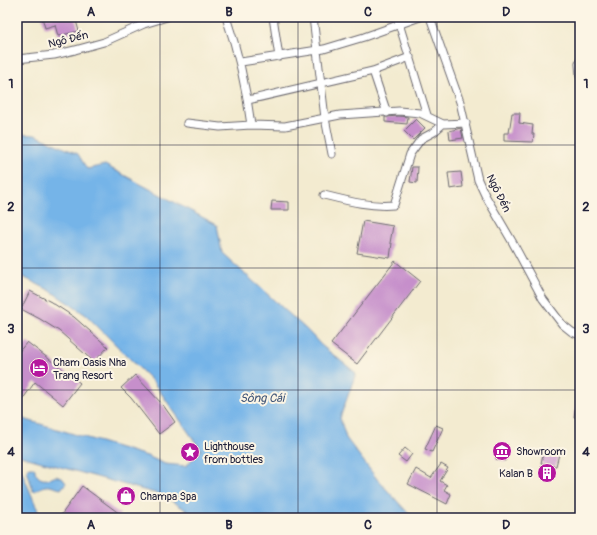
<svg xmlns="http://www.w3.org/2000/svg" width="597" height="535" viewBox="0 0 597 535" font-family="Pangolin,sans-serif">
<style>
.water{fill:#75b4e8;stroke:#4c6b92}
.building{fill:#c68fcb}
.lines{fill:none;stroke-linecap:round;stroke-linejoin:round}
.minor-casing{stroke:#6b686f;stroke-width:9}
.minor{stroke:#fff;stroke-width:7}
.grid{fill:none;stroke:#22223b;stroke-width:1;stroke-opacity:0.55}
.labels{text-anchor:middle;stroke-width:4;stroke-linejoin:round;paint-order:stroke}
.street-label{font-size:11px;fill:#22223b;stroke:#fcf5e5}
.poi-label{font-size:11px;fill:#22223b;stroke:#fcf5e5;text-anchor:start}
.water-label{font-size:12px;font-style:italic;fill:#3f5578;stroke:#fcf5e5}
.neatline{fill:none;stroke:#22223b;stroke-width:1.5}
.grid-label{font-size:13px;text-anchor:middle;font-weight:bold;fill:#22223b}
</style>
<rect width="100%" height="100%" fill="#fcf5e5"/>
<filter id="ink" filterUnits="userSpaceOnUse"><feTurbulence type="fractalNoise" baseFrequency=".025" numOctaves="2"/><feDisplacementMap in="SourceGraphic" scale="8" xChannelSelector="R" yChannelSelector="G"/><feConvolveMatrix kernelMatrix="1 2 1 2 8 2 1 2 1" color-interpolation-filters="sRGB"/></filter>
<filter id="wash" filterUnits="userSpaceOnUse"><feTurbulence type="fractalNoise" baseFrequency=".012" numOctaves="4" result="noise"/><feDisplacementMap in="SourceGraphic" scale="16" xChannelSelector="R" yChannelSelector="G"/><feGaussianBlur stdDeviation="0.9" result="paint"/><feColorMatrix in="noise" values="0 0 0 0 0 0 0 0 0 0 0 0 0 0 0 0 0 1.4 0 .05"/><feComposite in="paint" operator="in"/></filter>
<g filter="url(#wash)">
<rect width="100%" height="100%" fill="#f3ebd0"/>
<path class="water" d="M 17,134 L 35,135 L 78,154 L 87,169 L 105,165 L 217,225 L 222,253 L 307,330 L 321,345 L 356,373 L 340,418 L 346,438 L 377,479 L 408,513 L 417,518 L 199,518 L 162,495 L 17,455 L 17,417 L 147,456 L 165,464 L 186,466 L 201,450 L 154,383 L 86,315 L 49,290 L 17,274 Z
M 17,460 L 41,518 L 17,518 Z
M 29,467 L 32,467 L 35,469 C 35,471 35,474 37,475 C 41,482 51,479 56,476 L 63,479 L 66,483 L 61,489 C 48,486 47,483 35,491 L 33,491 L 27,470 Z"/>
<g id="blocks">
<path class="building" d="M 42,17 L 75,17 L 79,31 L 58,36 L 55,25 L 45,28 Z
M 512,113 L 520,113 L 519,123 L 533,125 L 532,134 L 534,134 L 533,142 L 504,141 L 504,133 L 509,133 Z
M 399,116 L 408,117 L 407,124 L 385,122 L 385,117 Z
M 416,119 L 425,128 L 413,140 L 404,131 Z
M 461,128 L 463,138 L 450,140 L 449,131 Z
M 412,167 L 418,167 L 417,183 L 410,182 Z
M 461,172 L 463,187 L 450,189 L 448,173 Z
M 272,201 L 289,202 L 289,210 L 271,210 Z
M 363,221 L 393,226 L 390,243 L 392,243 L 390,258 L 357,253 Z
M 395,261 L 420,281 L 357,364 L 331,344 Z
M 30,291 L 51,302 L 74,317 L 108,347 L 94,362 L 59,331 L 40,319 L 21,309 Z
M 27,342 L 80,383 L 63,405 L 35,382 L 17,407 L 17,354 Z
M 135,375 L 163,405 L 175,422 L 159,434 L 131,398 L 121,388 Z
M 577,397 L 580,398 L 580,418 L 574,417 Z
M 436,425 L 443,428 L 432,452 L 425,449 Z
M 499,446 L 508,448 L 505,461 L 496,459 Z
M 405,448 L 412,454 L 406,462 L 398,456 Z
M 544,450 L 559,454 L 556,466 L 552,466 L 550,477 L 543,476 L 545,464 L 541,463 Z
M 441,464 L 448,468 L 440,481 L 447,485 L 444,490 L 451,494 L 447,504 L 408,484 L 416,469 L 431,478 Z
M 82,486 L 120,514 L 117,518 L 59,518 Z"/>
</g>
</g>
<g filter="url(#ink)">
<use href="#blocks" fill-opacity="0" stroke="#6b686f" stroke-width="1"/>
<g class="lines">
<defs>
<path id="minor" d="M 226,17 C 239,54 246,86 251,125 L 285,126 L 340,115 L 399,111 L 420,113 L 443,124 L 466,123
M 273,17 L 279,57
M 313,17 L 325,118 L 332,154
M 397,17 L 427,115
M 430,17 L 460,102 L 478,180 L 485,195 L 513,243 L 543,299 L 562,324 L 572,332 L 580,335
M 17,59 L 54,55 L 75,50 L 104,42 L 144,24 L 167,17
M 580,61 L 579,64 L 580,76
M 241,62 L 324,49 L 364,37 L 420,17
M 373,71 L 387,113
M 248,100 L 373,71 L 410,57
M 187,123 L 220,127 L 251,125
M 324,195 C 348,201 370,207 394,205 L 410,154 L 421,139 L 434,132 L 443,124"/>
</defs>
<use href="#minor" class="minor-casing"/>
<use href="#minor" class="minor"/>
</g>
</g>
<path class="grid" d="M 160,17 L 160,518M 298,17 L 298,518M 437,17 L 437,518M 17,145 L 580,145M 17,268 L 580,268M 17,390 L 580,390"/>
<defs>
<symbol id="hotel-disc" viewBox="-11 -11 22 22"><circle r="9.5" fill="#b5179e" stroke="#fcf5e5"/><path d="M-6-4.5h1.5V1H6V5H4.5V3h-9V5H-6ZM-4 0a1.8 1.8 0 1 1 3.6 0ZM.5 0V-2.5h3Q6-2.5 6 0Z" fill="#fff"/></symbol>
<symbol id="museum-disc" viewBox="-11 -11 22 22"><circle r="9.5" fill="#b5179e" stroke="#fcf5e5"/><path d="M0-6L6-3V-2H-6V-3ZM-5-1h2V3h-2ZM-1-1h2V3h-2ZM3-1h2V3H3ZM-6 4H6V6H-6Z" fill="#fff"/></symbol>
<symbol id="sight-disc" viewBox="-11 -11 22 22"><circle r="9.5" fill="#b5179e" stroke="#fcf5e5"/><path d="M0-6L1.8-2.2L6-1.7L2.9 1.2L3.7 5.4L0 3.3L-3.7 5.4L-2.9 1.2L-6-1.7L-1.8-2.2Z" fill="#fff"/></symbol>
<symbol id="building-disc" viewBox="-11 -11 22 22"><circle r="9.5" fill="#b5179e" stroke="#fcf5e5"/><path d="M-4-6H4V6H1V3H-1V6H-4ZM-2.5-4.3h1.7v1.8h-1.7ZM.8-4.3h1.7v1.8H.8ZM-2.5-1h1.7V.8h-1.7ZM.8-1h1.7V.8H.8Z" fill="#fff"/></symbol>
<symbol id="shop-disc" viewBox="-11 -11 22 22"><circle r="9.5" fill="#b5179e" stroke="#fcf5e5"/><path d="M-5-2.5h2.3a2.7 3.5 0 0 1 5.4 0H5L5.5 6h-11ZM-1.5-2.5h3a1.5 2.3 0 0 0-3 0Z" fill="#fff"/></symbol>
</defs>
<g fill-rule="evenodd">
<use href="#hotel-disc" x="28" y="357" width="22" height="22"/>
<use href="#museum-disc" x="491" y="440" width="22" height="22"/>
<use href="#sight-disc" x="179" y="441" width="22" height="22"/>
<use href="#building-disc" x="536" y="462" width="22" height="22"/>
<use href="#shop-disc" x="115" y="485" width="22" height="22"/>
</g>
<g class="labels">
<g class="street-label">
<text transform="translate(68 39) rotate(-14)" y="4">Ngô Đến</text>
<text transform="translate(499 193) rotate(63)" y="4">Ngô Đến</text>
</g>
<g class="poi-label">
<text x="53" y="366">Cham Oasis Nha<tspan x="53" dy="13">Trang Resort</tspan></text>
<text x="204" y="450">Lighthouse<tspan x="204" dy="13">from bottles</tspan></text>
<text x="516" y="455">Showroom</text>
<text x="533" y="477" text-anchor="end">Kalan B</text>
<text x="140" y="500">Champa Spa</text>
</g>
<g class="water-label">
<text x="262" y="402">Sông Cái</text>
</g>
</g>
<rect width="597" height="535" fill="none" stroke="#fcf5e5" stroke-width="44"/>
<rect x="22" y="22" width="553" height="491" class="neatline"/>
<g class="grid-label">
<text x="91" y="16">A</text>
<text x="229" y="16">B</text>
<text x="368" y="16">C</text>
<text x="506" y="16">D</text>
<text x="11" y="88">1</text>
<text x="586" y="88">1</text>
<text x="11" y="211">2</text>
<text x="586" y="211">2</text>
<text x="11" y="333">3</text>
<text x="586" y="333">3</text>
<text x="11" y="456">4</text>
<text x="586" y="456">4</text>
<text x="91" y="529">A</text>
<text x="229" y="529">B</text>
<text x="368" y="529">C</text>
<text x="506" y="529">D</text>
</g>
</svg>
